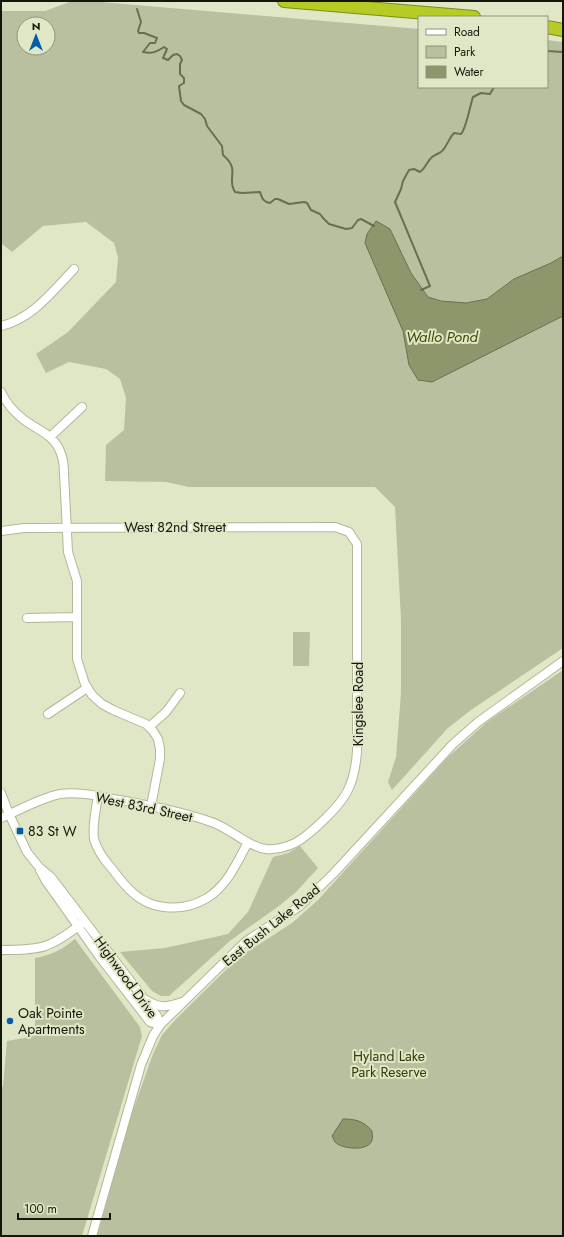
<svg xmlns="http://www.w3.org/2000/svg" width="564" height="1237" viewBox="0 0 564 1237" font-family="Jost,sans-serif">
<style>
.green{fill:#b9c09f;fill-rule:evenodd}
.water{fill:#8e966c;stroke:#69704f}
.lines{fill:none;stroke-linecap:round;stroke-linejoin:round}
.stream{stroke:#69704f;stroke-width:2}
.minor-casing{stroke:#b1b897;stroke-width:10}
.highway-casing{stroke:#7d8c1b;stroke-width:14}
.minor{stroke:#fff;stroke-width:8}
.highway{stroke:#b6cc24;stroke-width:12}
.poi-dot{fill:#035daa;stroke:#e0e7c6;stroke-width:1.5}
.labels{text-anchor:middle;stroke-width:4;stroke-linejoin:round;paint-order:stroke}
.street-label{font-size:14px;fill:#14160a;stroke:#e0e7c6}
.poi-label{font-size:14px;fill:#14160a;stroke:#e0e7c6;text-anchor:start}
.park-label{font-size:14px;fill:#333a04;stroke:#e0e7c6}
.water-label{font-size:15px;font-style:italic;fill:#424b00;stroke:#e0e7c6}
</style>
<rect width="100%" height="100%" fill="#e0e7c6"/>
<path class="green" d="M 72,1 L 89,1 L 419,29 L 419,87 L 547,87 L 547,40 L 563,42 L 563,256 L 551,263 L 514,279 L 487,299 L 466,303 L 441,301 L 428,297 L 411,273 L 390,229 L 409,365 L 418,380 L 432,382 L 563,316 L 563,648 L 471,710 L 448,728 L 392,790 L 388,782 L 396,757 L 401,693 L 401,619 L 395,507 L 375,487 L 189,487 L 166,482 L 105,481 L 106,445 L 124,430 L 126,398 L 120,379 L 106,369 L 69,362 L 46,373 L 36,354 L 68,332 L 116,282 L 118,257 L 114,243 L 86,222 L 43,226 L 12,252 L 1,243 L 1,11 L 45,11 ZM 24,24 L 48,24 L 48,48 L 24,48 Z
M 293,632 L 310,632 L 309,666 L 293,666 Z
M 563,670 L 563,1236 L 97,1236 L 131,1116 L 153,1054 L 162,1035 L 176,1019 L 239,957 L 292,923 L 318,900 L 447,758 L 487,722 Z
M 300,846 L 318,868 L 296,892 L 279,906 L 231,940 L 169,996 L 161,996 L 152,991 L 120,952 L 165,948 L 228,934 L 248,912 L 273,857 L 288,853 Z
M 75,939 L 140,1027 L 142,1036 L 82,1236 L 1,1236 L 1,1089 L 3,1086 L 7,1041 L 35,1036 L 35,958 C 50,956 63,949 75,939 Z"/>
<path class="water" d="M 376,221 L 390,229 L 411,273 L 428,297 L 441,301 L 466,303 L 487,299 L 514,279 L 551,263 L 563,256 L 563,316 L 432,382 L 418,380 L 409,365 L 403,331 L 365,243 L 367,234 Z
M 343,1119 C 355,1119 364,1121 372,1131 C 372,1134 373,1138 372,1140 C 369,1152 341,1149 335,1142 C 334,1140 333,1138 332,1136 Z"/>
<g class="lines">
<path class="stream" d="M 137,9 L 141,22 L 138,31 L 139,33 L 144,33 L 157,38 L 155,43 L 150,43 L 143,52 C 152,54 157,52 164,47 L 167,49 L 163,58 L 168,60 L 173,55 L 177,54 L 180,56 L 182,60 L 180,64 L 180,74 L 184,78 L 184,83 L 179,86 L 181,101 L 184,105 L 201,114 L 205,119 L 207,126 L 222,146 L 223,155 C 241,170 226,178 235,192 L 242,193 L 260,192 C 262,198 263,202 270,203 L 275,199 L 278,199 L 289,204 L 304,202 L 307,203 L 311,210 L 320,214 L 323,218 L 329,224 L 346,229 L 352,228 L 358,220 L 361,219 L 374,226
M 547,51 L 563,52
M 421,290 L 430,286 L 395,202 L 401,189 L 403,181 L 409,170 L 414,169 L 420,172 C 426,168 427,161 432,157 C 436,154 441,153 443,150 C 448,144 449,138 454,133 L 461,134 C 466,129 470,106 473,97 L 481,93 L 490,94 L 494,87"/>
<defs>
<path id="minor" d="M 1,326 C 33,318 52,292 74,269
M 1,392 C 6,403 14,412 23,419 C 37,430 53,434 60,451 C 63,458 64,466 64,473 L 68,552 L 77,581 L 77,659 L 85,684 L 92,695 L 102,704 L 113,710 L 146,724 L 153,731 L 158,739 L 160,749 L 160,759 L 151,806
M 50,437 L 82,407
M 1,531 L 24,528 L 335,527 L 349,532 L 357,544 L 357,751 C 356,766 354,779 347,792 C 339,807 310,835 295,843 C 287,847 275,850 266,849 C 247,846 232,830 214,823 C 184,812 152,806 120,800 C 101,797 80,791 60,794 C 40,798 20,810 1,818
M 27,618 L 77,617
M 48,714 L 87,688
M 149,727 L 166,712 L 180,693
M 1,793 L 9,814 L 27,852 L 39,867 L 51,877 L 157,1016 L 160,1025
M 98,796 C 96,810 92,824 94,839 C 97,851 105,861 113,870 C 119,878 125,886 133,893 C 153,911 184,912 207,898 C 227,886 238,861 248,842
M 40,870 L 46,881 L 99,956 L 150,1022 L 160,1025
M 1,950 C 41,950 49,949 81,924
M 146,1000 C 161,1009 167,1007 182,1002
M 92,1236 L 141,1065 L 153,1036 L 160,1025 L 245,942 L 300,906 L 334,873 L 453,744 L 478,722 L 563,661"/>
<path id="highway" d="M 284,1 L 474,17
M 547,27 L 563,30"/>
</defs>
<use href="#minor" class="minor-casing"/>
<use href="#highway" class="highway-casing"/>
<use href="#minor" class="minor"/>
<use href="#highway" class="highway"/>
</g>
<g class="poi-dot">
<rect x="16" y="827" width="8" height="8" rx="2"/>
<circle cx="10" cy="1021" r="4"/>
</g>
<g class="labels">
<g class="street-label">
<text x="175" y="532">West 82nd Street</text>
<text transform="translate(358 704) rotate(-90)" y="5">Kingslee Road</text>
<text transform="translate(144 807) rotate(12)" y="5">West 83rd Street</text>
<text transform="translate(271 925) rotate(-39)" y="5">East Bush Lake Road</text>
<text transform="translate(126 977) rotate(54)" y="5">Highwood Drive</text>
</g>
<g class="poi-label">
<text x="28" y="836">83 St W</text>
<text x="18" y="1018">Oak Pointe<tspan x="18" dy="16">Apartments</tspan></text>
</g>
<g class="park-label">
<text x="389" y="1061">Hyland Lake<tspan x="389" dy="16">Park Reserve</tspan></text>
</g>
<g class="water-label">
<text x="442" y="342">Wallo Pond</text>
</g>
</g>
<rect width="564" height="1237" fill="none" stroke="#14160a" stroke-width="4"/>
<rect x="418" y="16" width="130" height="72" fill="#e0e7c6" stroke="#8e937b"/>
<rect x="426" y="29" width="20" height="6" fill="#ffffff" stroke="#8e937b"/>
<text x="454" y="36" font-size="12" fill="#14160a">Road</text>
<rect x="426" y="46" width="20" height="12" fill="#b9c09f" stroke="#8e937b"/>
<text x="454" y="56" font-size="12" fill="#14160a">Park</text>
<rect x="426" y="66" width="20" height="12" fill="#8e966c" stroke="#8e937b"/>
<text x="454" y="76" font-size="12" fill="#14160a">Water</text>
<g transform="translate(36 36)"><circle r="19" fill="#e0e7c6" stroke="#8e937b"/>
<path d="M0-3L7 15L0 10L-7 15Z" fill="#035daa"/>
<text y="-6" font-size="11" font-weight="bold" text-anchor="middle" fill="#14160a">N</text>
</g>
<path d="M18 1213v6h92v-6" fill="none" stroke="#14160a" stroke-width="2"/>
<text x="24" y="1213" font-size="12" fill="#14160a" stroke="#e0e7c6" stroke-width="3" paint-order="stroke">100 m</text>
</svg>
